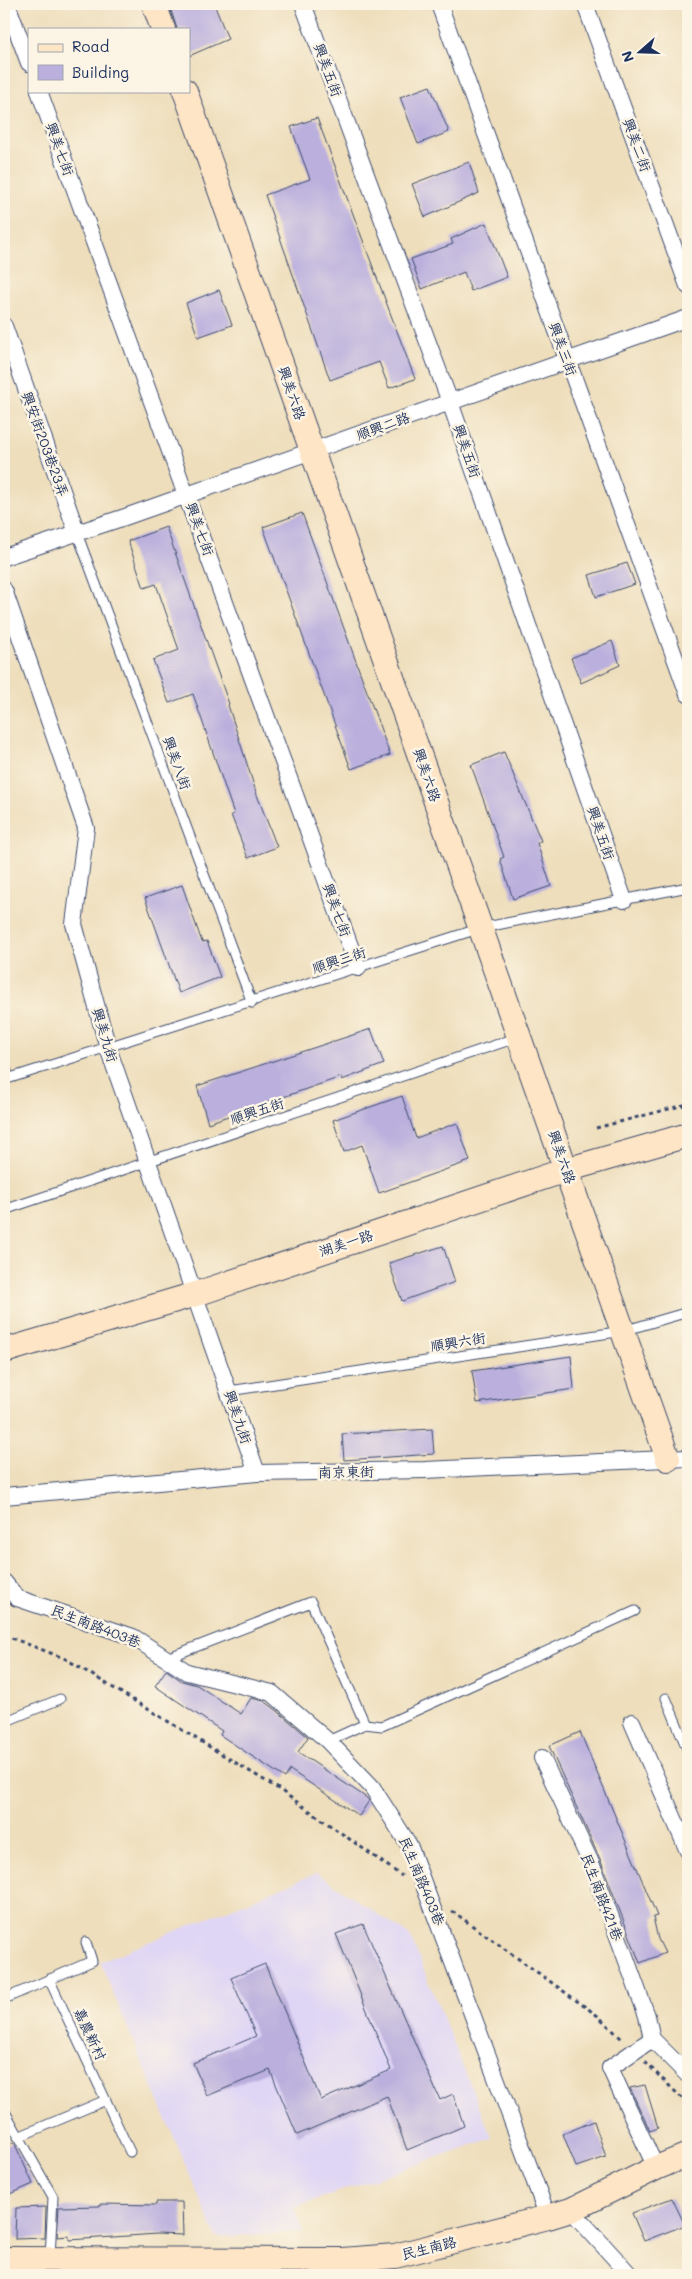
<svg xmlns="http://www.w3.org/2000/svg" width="692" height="2279" viewBox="0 0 692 2279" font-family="Mali,'LXGW WenKai TC',sans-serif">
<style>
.built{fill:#dfd5f5}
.building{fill:#baafdd}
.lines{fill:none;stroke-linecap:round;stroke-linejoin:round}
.lane-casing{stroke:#3b496c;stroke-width:11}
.street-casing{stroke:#3b496c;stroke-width:18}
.secondary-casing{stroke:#3b496c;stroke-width:26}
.path{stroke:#3b496c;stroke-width:3;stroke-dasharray:4 4;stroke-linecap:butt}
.lane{stroke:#fff;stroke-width:9}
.street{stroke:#fff;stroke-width:16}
.secondary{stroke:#fee5c5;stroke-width:24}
.labels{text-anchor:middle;stroke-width:5;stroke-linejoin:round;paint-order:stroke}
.street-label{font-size:14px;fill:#1b2f5e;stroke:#fcf5e5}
</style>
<rect width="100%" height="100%" fill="#fcf5e5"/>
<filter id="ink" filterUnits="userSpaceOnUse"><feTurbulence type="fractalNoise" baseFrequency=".02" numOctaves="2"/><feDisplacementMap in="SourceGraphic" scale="10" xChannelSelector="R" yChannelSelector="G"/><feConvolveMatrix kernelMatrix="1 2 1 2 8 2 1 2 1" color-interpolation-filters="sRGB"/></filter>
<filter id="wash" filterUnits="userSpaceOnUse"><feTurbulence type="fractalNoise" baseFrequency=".0096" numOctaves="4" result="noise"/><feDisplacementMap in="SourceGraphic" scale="20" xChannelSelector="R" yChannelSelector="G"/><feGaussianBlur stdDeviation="1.12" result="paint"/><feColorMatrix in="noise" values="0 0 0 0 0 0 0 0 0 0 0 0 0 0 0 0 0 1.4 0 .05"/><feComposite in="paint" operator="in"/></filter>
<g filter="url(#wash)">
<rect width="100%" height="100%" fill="#eedebc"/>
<path class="built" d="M 317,1873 L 410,1936 L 492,2138 L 295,2207 L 303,2232 L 216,2237 L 100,1962 Z"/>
<g id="blocks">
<path class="building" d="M 169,4 L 214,4 L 228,39 L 189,56 L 189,29 L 177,29 Z
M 430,86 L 449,132 L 418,144 L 400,97 Z
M 317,118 L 415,379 L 389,388 L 379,362 L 330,380 L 265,195 L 310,179 L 291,127 Z
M 469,162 L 479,193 L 425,217 L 412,184 Z
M 486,223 L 507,277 L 471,291 L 464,272 L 422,289 L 411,259 L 453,244 L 451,239 Z
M 219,290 L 232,325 L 198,337 L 186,303 Z
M 302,513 L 390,755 L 351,769 L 263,527 Z
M 166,527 L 229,704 L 228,705 L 257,795 L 277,847 L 248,858 L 231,815 L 234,814 L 193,694 L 169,703 L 153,660 L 179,650 L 156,584 L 144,588 L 128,541 Z
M 627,563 L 635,584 L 596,597 L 589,575 Z
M 612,641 L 620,665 L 581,683 L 571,658 Z
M 504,752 L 541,841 L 537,843 L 551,886 L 513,899 L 500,859 L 504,857 L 471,765 Z
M 182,885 L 202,942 L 207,941 L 220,977 L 179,993 L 145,898 Z
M 371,1029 L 384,1064 L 342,1080 L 341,1077 L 208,1123 L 197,1086 Z
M 402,1096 L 416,1138 L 457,1123 L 470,1161 L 379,1193 L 362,1145 L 344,1152 L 333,1120 Z
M 443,1246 L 455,1282 L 402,1301 L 389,1263 Z
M 571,1356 L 574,1389 L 477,1403 L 472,1371 Z
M 432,1429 L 434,1454 L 344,1460 L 342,1434 Z
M 166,1670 L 182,1681 L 197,1685 L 241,1714 L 251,1698 L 264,1701 L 274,1708 L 308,1737 L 298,1752 L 367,1798 L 369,1801 L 359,1816 L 290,1770 L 285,1778 L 220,1735 L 222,1731 L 155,1686 Z
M 580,1732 L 657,1916 L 653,1917 L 658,1939 L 665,1953 L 640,1963 L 600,1859 L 549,1746 Z
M 363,1924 L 440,2100 L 453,2094 L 464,2126 L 407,2150 L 387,2096 L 297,2135 L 270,2070 L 207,2096 L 193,2063 L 256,2036 L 231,1978 L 265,1964 L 321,2100 L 391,2070 L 336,1934 Z
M 645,2085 L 658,2128 L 650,2131 L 630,2088 Z
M 594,2121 L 606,2157 L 576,2167 L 563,2134 Z
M 14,2142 L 33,2184 L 4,2197 L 4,2147 Z
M 672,2198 L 685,2225 L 644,2241 L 632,2213 Z
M 156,2202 L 182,2202 L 183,2235 L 157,2234 L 69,2240 L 69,2236 L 57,2237 L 59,2207 L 100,2206 L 100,2204 L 156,2205 Z
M 46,2207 L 45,2238 L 15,2239 L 16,2208 Z"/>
</g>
</g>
<g filter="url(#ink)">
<use href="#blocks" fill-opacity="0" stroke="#3b496c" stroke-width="1"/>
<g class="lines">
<defs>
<path id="lane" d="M 77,533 L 252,1003
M 4,1063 L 9,1078
M 4,1080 L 481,928 L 688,887
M 4,1210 L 519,1037
M 229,1391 L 623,1331 L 688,1312
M 167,1658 L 311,1602 L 365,1724
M 666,1698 L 688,1751
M 4,1722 L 60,1699
M 328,1741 L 365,1724 L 382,1726 L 635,1611
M 49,1979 L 130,2152
M 4,1999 L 92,1961 L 86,1942
M 4,2110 L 53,2197 L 50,2258
M 18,2137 L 106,2100"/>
<path id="street" d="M 7,4 L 29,63
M 303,4 L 450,402 L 624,900
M 439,4 L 688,694
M 585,4 L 688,286
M 39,91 L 358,968
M 4,326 L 77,533
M 4,557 L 125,517 L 688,318
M 4,590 L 86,828 L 74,924 L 108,1048 L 257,1473
M 4,1496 L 257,1473 L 425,1470 L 688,1458
M 4,1582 L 17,1598 L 133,1637 L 187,1672 L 272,1693 L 328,1741 L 372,1787 L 409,1845 L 548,2217
M 632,1722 L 688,1851
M 542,1758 L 591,1863 L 647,2016 L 652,2039 L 688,2075
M 652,2039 L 610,2068 L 656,2168
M 571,2210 L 630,2275
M 342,2275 L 342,2260"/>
<path id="secondary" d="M 154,4 L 163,29
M 185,91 L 668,1459
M 4,1351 L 196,1294 L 566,1170 L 688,1135
M 4,2259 L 342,2260 L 395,2256 L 548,2217 L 571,2210 L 656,2168 L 688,2155"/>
</defs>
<use href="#lane" class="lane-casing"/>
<use href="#street" class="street-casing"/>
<use href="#secondary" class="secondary-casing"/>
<path class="path" d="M 596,1128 L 688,1104
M 4,1635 L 66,1659 L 277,1788 L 402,1876
M 452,1911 L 598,2016 L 623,2040
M 645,2062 L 688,2104"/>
<use href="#lane" class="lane"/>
<use href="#street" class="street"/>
<use href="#secondary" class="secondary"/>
</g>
</g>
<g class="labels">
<g class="street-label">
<text transform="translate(328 70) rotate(70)" y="5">興美五街</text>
<text transform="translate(637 145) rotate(70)" y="5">興美二街</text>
<text transform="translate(60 149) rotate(70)" y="5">興美七街</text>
<text transform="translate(563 349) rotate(70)" y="5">興美三街</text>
<text transform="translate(292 393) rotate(71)" y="5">興美六路</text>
<text transform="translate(383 426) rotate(-20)" y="5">順興二路</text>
<text transform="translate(45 444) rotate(70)" y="5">興安街203巷23弄</text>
<text transform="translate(467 451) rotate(71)" y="5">興美五街</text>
<text transform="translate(200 529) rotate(70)" y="5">興美七街</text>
<text transform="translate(177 763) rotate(70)" y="5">興美八街</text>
<text transform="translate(427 775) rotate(71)" y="5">興美六路</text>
<text transform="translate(601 833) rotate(71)" y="5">興美五街</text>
<text transform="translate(337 910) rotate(70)" y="5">興美七街</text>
<text transform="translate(339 960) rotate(-18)" y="5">順興三街</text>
<text transform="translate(105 1035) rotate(73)" y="5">興美九街</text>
<text transform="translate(257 1111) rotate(-18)" y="5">順興五街</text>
<text transform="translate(562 1157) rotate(71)" y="5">興美六路</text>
<text transform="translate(346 1243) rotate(-18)" y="5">湖美一路</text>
<text transform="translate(458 1342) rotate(-9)" y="5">順興六街</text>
<text transform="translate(238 1417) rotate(71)" y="5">興美九街</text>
<text transform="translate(346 1472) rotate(-1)" y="5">南京東街</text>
<text transform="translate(96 1626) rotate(21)" y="5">民生南路403巷</text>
<text transform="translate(422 1881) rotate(67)" y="5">民生南路403巷</text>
<text transform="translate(602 1897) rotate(69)" y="5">民生南路421巷</text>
<text transform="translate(90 2034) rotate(65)" y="5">嘉農新村</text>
<text transform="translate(429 2248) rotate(-14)" y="5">民生南路</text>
</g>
</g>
<rect width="692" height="2279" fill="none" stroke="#fcf5e5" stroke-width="20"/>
<rect x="28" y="28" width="162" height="65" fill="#fcf5e5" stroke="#a2a6af"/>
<rect x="38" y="44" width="25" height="8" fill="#fee5c5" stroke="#a2a6af"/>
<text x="72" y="52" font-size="15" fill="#1b2f5e">Road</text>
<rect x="38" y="65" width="25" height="15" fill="#baafdd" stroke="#a2a6af"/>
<text x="72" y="78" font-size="15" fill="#1b2f5e">Building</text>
<g transform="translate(640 52) rotate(250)" stroke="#fcf5e5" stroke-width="4" paint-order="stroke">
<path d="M0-4L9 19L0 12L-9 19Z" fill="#1b2f5e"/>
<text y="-8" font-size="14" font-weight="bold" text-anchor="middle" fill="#1b2f5e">N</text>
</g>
</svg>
